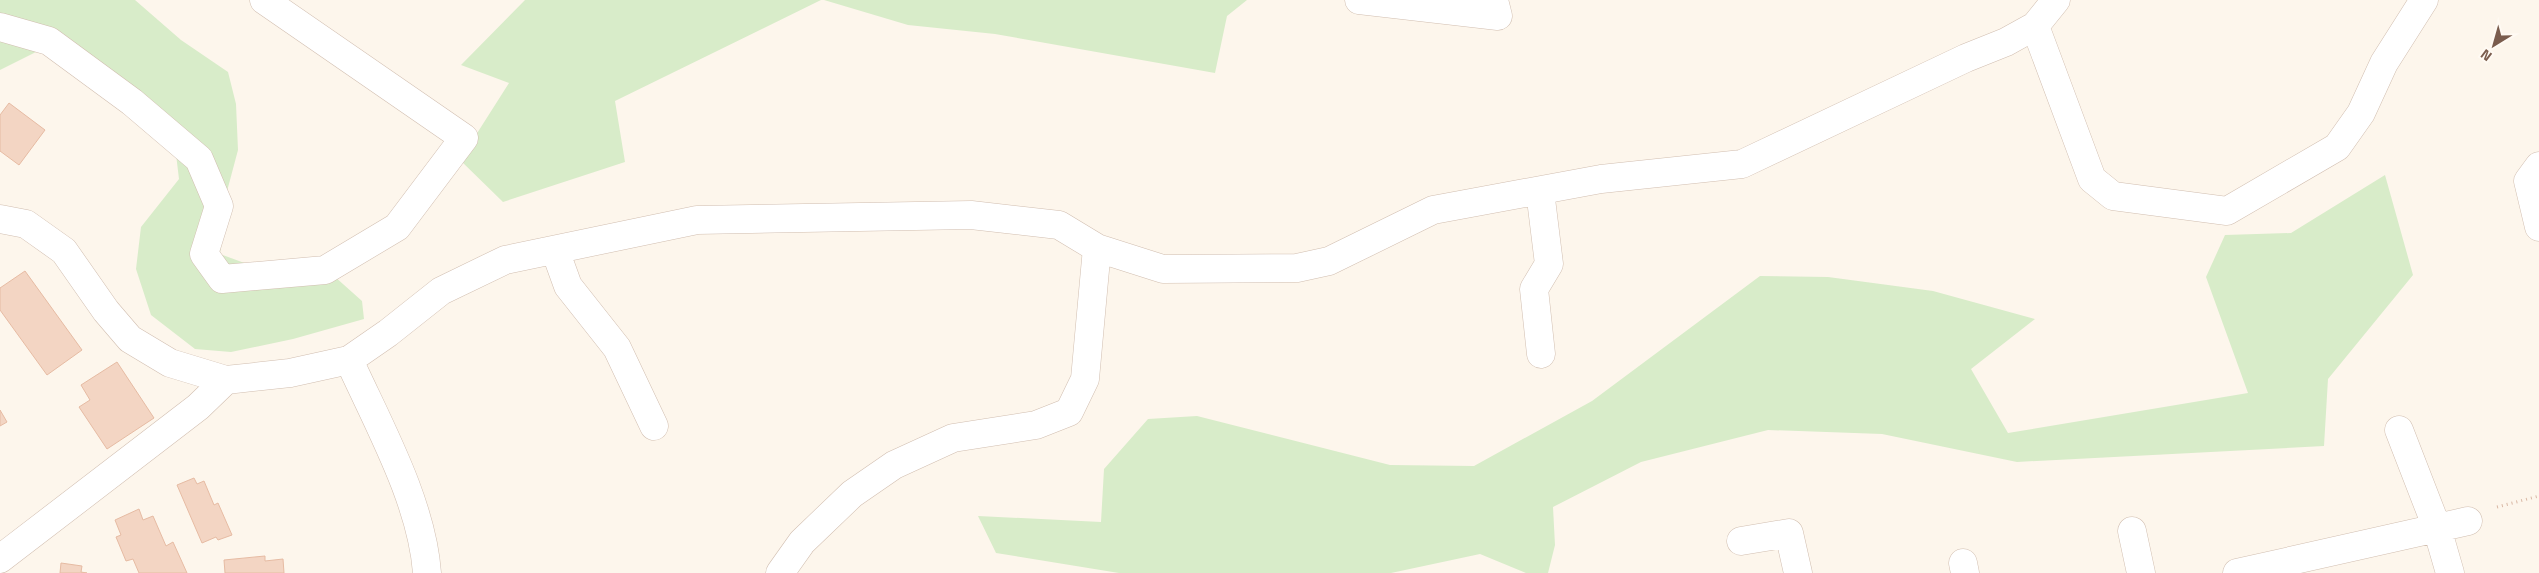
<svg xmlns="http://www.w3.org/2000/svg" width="2539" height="573" viewBox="0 0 2539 573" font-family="'Titillium Web',sans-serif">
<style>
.green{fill:#d8ecc9}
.building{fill:#f3d5c3;stroke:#e6bba3}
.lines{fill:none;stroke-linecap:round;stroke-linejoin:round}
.minor-casing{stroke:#d1beb0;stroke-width:29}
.path{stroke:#d9b8a5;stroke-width:3;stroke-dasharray:1 4;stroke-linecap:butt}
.minor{stroke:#fff;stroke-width:28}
</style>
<rect width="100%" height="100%" fill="#fdf6ec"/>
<path class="green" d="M 0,0 L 135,0 L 181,40 L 228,72 L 236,104 L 238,150 L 226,195 L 220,254 L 269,272 L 334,276 L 362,301 L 364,319 L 293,339 L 231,352 L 195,349 L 151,315 L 136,269 L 141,227 L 179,179 L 175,146 L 54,43 L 0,70 Z
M 525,0 L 821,0 L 615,101 L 625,162 L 503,202 L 460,160 L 509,83 L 461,65 Z
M 824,0 L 1247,0 L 1227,16 L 1215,73 L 995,34 L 908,25 Z
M 2385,175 L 2413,275 L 2328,379 L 2324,446 L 2017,462 L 1882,434 L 1768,430 L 1641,462 L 1553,507 L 1555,545 L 1548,573 L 1526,573 L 1480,554 L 1391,573 L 1119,573 L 996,553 L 978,516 L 1101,522 L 1104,469 L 1148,419 L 1197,416 L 1390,465 L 1474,466 L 1592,401 L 1760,276 L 1828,277 L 1933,291 L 2035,319 L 1971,369 L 2008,433 L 2248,393 L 2206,277 L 2225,235 L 2291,233 Z"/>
<path class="building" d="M 9,103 L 45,130 L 19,165 L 0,151 L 0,115 Z
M 25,271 L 82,350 L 47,375 L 0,310 L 0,288 Z
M 117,362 L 154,418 L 107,449 L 79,407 L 90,400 L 81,385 Z
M 0,410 L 7,422 L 0,426 Z
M 194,478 L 197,484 L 204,481 L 214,505 L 218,503 L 232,535 L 218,540 L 216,537 L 202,543 L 177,485 Z
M 139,509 L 143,520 L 153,516 L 166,546 L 173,542 L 187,573 L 139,573 L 133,559 L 126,561 L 116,537 L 121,535 L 115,520 Z
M 265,556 L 265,561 L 283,559 L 284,573 L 225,573 L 224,560 Z
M 61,563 L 82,566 L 81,572 L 87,573 L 60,573 Z"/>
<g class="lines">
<defs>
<path id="minor" d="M 1359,0 L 1498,16 L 1494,0
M 2035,26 L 2092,179 L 2113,196 L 2227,211 L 2337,147 L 2361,113 L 2384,63 L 2424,0
M 0,27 L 49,41 L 132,102 L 199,159 L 219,206 L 204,254 L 222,279 L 325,270 L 397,227 L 464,138 L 264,0
M 2539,166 L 2528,181 L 2539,227
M 1540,191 L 1549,264 L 1534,289 L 1541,354
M 0,219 L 26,224 L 64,251 L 106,311 L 130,339 L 170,363 L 226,380 L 290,373 L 349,360 L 388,333 L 441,291 L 505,260 L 697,220 L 971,215 L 1059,225 L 1097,248 L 1163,269 L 1297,268 L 1329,261 L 1433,210 L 1601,179 L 1742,164 L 1966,58 L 2006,42 L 2035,26 L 2056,0
M 555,250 L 568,286 L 617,348 L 654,426
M 349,360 C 378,424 422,502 427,573
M 2399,430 L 2437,528 L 2450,573
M 2132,531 L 2141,573
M 1741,541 L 1789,533 L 1798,573
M 0,559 L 198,407 L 226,380
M 1963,563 L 1965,573
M 780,573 L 802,542 L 852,494 L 894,465 L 953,438 L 1036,425 L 1069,412 L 1085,379 L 1097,248
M 2237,573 L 2468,521"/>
</defs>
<use href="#minor" class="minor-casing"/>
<path class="path" d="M 2497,507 L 2539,496"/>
<use href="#minor" class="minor"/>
</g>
<g transform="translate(2494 45) rotate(217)" stroke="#fffaf3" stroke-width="4" paint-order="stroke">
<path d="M0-4L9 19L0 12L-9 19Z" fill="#7a5c4d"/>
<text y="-8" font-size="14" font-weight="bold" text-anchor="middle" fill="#7a5c4d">N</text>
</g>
</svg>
